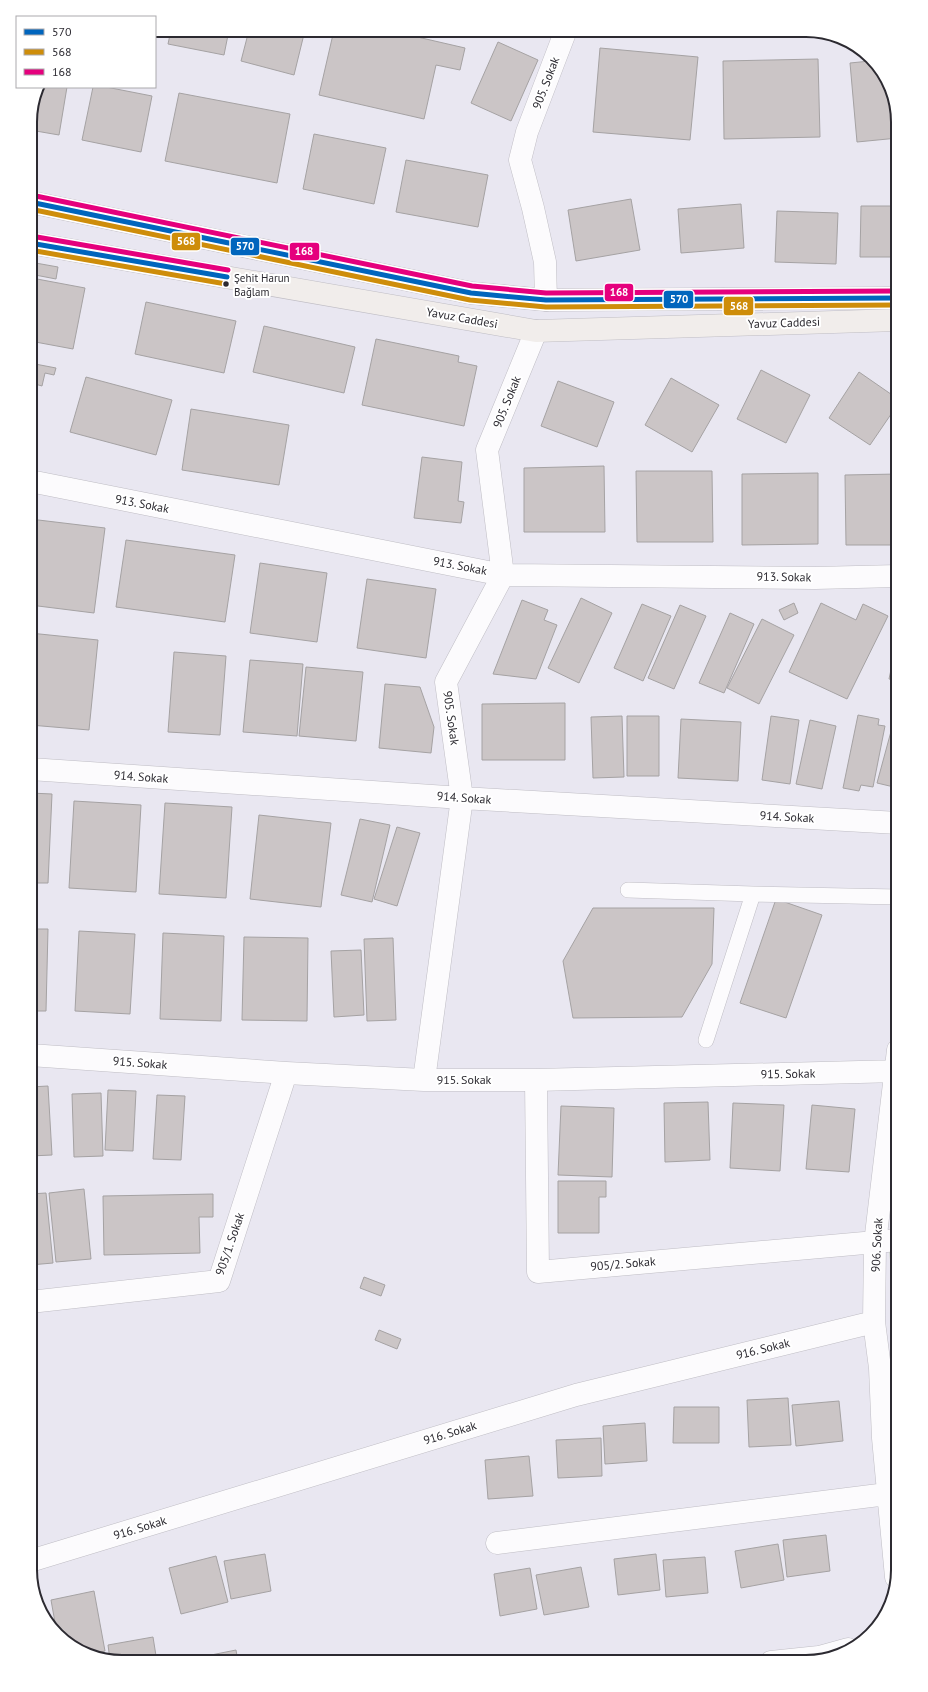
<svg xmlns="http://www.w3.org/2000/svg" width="928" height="1692" viewBox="0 0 928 1692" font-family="'PT Sans',sans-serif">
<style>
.grass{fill:url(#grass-tufts)}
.building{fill:#cbc5c6;stroke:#a5a2a3}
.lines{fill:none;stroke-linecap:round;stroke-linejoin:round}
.lane-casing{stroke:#bfbdc4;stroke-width:16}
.street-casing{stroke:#bfbdc4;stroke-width:23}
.secondary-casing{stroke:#bfbdc4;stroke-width:23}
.lane{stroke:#fcfbfd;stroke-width:15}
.street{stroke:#fcfbfd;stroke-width:22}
.secondary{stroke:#f1edeb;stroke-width:22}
.bus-1-casing{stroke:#fff;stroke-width:8}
.bus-2-casing{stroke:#fff;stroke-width:8}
.bus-3-casing{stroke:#fff;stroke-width:8}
.bus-1{stroke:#0065bd;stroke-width:5}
.bus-2{stroke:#ce8d0a;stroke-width:5}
.bus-3{stroke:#e5007d;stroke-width:5}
.bus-dot{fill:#2c2a31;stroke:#fff;stroke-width:1.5}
.labels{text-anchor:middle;stroke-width:4;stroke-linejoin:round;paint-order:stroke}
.bus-label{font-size:11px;fill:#2c2a31;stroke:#fff;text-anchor:start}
.street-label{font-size:12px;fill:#2c2a31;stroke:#fff}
.rim{fill:none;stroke:#2c2a31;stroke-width:2}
.line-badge{stroke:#fff;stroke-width:1.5}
.badge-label{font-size:11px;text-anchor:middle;font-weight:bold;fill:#fff}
</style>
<defs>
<pattern id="grass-tufts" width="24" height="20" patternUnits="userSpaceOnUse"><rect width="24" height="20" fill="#d2d8cf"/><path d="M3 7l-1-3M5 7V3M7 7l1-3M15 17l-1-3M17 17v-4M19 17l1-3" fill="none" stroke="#b4bab2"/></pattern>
</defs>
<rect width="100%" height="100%" fill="#e9e7f1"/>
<path class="grass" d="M 898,1251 L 898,1330 L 889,1252 Z"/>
<path class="building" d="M 171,30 L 229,30 L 224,55 L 168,44 Z
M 249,30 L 305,30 L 294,75 L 241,61 Z
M 334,30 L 387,30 L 465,48 L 460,70 L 436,65 L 424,119 L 319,95 Z
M 498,42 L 538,60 L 511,121 L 471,103 Z
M 600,48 L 698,57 L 690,140 L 593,132 Z
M 818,59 L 820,137 L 724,139 L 723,61 Z
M 870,61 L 891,87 L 898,122 L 898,138 L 857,142 L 850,63 Z
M 37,87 L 67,87 L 59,135 L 30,130 L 30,117 Z
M 93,87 L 106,87 L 152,96 L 141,152 L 82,140 Z
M 179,93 L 290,114 L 277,183 L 165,161 Z
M 314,134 L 386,148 L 374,204 L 303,189 Z
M 406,160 L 488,175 L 478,227 L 396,212 Z
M 631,199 L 640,250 L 576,261 L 568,210 Z
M 741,204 L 744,248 L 681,253 L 678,209 Z
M 861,206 L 898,206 L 898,257 L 860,257 Z
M 777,211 L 838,213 L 836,264 L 775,262 Z
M 30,262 L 58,267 L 56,279 L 30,274 Z
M 37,279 L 85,288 L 73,349 L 30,341 L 30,317 Z
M 146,302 L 236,321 L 224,373 L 135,354 Z
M 264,326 L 355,347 L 344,393 L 253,372 Z
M 376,339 L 459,356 L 458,362 L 477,366 L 464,426 L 362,405 Z
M 30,363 L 56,368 L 54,375 L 45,373 L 42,386 L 35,384 L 30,406 Z
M 761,370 L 810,395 L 786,443 L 737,419 Z
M 859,372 L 898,399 L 898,404 L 870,445 L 829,418 Z
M 86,377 L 172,400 L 156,455 L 70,432 Z
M 671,378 L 719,405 L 692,452 L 645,425 Z
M 558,381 L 614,402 L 597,447 L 541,426 Z
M 191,409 L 289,425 L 279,485 L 182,470 Z
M 422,457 L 462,462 L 458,501 L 464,502 L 461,523 L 414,518 Z
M 604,466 L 605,532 L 524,532 L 524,468 Z
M 636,471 L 712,471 L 713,542 L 637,542 Z
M 818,473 L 818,544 L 742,545 L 742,474 Z
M 898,474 L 898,545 L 846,545 L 845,475 Z
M 30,519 L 105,528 L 94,613 L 30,605 Z
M 126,540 L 235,555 L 225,622 L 116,607 Z
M 260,563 L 327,573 L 317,642 L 250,633 Z
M 367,579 L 436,589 L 426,658 L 357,648 Z
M 581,598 L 612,613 L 579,683 L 548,668 Z
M 522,600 L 548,610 L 544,620 L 557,625 L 536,679 L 493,674 Z
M 794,603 L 798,613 L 784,620 L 779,610 Z
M 821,603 L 856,620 L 863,604 L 888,616 L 847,699 L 789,672 Z
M 642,604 L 671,616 L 643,681 L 614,668 Z
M 680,605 L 706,616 L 674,689 L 648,678 Z
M 730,613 L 754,624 L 724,693 L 699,683 Z
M 762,619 L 794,635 L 759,704 L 727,688 Z
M 30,633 L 98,640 L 89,730 L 30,725 Z
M 898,637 L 898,681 L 889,679 Z
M 174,652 L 226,656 L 220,735 L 168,732 Z
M 250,660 L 303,664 L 297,736 L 243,732 Z
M 306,667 L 363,672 L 356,741 L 299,736 Z
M 385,684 L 420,687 L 434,727 L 431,753 L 379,748 Z
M 565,703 L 565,760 L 482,760 L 482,704 Z
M 896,713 L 898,713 L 898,788 L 877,783 Z
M 858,715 L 879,719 L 878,725 L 885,726 L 873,787 L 861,785 L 859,791 L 843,788 Z
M 622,716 L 624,777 L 593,778 L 591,717 Z
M 627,716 L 659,716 L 659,776 L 627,776 Z
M 771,716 L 799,720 L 790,784 L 762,780 Z
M 681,719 L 741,722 L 738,781 L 678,778 Z
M 810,720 L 836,726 L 822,789 L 796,784 Z
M 30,793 L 52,794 L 48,883 L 30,883 Z
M 74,801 L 141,805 L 136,892 L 69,888 Z
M 165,803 L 232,807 L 226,898 L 159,894 Z
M 259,815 L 331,823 L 321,907 L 250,899 Z
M 360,819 L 390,825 L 372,902 L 341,895 Z
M 397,827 L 420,833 L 397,906 L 374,899 Z
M 776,899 L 822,915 L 786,1018 L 740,1003 Z
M 593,908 L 714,908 L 712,964 L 682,1017 L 573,1018 L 563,961 Z
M 30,929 L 48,929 L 46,1011 L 30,1011 Z
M 79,931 L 135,934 L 130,1014 L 75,1011 Z
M 163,933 L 224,936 L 221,1021 L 160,1019 Z
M 244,937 L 308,938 L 307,1021 L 242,1020 Z
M 393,938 L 396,1020 L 367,1021 L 364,939 Z
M 361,950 L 364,1015 L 334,1017 L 331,951 Z
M 48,1086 L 52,1155 L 30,1156 L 30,1087 Z
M 108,1090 L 136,1091 L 133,1151 L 105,1150 Z
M 101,1093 L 103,1156 L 74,1157 L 72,1094 Z
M 157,1095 L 185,1096 L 181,1160 L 153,1159 Z
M 708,1102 L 710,1160 L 665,1162 L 664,1103 Z
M 733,1103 L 784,1105 L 780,1171 L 730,1168 Z
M 812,1105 L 855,1109 L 849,1172 L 806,1169 Z
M 561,1106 L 614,1108 L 612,1177 L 558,1175 Z
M 558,1181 L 606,1181 L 606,1197 L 599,1197 L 599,1233 L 558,1233 Z
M 84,1189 L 91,1259 L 56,1262 L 49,1193 Z
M 46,1193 L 53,1263 L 30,1265 L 30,1194 Z
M 213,1194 L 213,1217 L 199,1217 L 200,1253 L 104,1255 L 103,1196 Z
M 364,1277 L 385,1285 L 381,1296 L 360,1288 Z
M 379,1330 L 401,1339 L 397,1349 L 375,1340 Z
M 788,1398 L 791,1445 L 749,1447 L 747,1400 Z
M 839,1401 L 843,1441 L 796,1446 L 792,1405 Z
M 674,1407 L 719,1407 L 719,1443 L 673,1443 Z
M 645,1423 L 647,1461 L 605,1464 L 603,1426 Z
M 601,1438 L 602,1476 L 558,1478 L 556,1440 Z
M 529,1456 L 533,1496 L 488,1499 L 485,1460 Z
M 826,1535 L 830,1571 L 787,1577 L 783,1540 Z
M 778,1544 L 784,1580 L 741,1588 L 735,1551 Z
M 265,1554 L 271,1591 L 231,1599 L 224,1561 Z
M 656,1554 L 660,1590 L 618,1595 L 614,1559 Z
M 216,1556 L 228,1602 L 181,1614 L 169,1568 Z
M 705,1557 L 708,1593 L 666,1597 L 663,1560 Z
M 581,1567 L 589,1607 L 544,1615 L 536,1575 Z
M 530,1568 L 537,1609 L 500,1616 L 494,1574 Z
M 94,1591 L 105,1651 L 93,1654 L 71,1646 L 56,1628 L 51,1600 Z
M 153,1637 L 157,1662 L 117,1662 L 110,1660 L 108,1645 Z
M 236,1650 L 238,1662 L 192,1662 L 191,1659 Z"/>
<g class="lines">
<defs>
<path id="lane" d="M 628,890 L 753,894 L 898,897
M 706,1040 L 753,894"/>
<path id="street" d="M 546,300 L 545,262 L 533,208 L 520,160 L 527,132 L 566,30
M 30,481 L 503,575 L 815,578 L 898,576
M 30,769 L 462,798 L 898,823
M 30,1055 L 286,1073 L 424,1080 L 536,1080 L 898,1071
M 424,1080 L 462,798 L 446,682 L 503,575 L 487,450 L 536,331
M 536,1080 L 538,1272 L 898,1240
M 30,1302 L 219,1281 L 286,1073
M 497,1543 L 887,1494
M 30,1561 L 576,1395 L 874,1322
M 896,1577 L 883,1438 L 880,1368 L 874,1322 L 875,1243 L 898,1050
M 771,1662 L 819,1657 L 848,1649"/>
<path id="secondary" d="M 30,202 L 471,293 L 546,300 L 898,298
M 30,243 L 536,331 L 898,320"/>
</defs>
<use href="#lane" class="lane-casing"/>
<use href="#street" class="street-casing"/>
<use href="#secondary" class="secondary-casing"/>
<use href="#lane" class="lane"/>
<use href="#street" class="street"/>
<use href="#secondary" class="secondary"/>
<defs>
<path id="bus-1" d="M 30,202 L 471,293 L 546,300 L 898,298
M 30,243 L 227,277
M 771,1662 L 819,1657 L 848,1649"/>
<path id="bus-2" d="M 30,209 L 470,300 L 546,307 L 898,305
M 30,250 L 226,284"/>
<path id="bus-3" d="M 31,195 L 472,286 L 546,293 L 898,291
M 31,236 L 228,270"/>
</defs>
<use href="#bus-1" class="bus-1-casing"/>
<use href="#bus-2" class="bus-2-casing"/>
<use href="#bus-3" class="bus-3-casing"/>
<use href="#bus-1" class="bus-1"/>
<use href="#bus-2" class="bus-2"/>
<use href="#bus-3" class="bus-3"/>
</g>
<circle class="bus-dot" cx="226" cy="284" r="3.5"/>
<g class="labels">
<g class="bus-label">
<text x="234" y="282">Şehit Harun<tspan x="234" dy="14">Bağlam</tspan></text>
</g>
<g class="street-label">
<text transform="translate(546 83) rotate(-69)" y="4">905. Sokak</text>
<text transform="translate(462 318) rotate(10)" y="4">Yavuz Caddesi</text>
<text transform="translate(784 323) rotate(-2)" y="4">Yavuz Caddesi</text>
<text transform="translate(507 402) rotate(-68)" y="4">905. Sokak</text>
<text transform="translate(142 504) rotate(11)" y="4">913. Sokak</text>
<text transform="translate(460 566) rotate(11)" y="4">913. Sokak</text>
<text transform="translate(784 577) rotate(1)" y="4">913. Sokak</text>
<text transform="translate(451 718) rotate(82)" y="4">905. Sokak</text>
<text transform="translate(141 777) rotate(4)" y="4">914. Sokak</text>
<text transform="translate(464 798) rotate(4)" y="4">914. Sokak</text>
<text transform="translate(787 817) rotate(3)" y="4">914. Sokak</text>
<text transform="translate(140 1063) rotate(4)" y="4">915. Sokak</text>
<text transform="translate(788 1074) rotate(-1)" y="4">915. Sokak</text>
<text x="464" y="1084">915. Sokak</text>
<text transform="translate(230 1244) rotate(-71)" y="4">905/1. Sokak</text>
<text transform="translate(877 1245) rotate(-87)" y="4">906. Sokak</text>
<text transform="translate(623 1264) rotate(-5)" y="4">905/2. Sokak</text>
<text transform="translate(763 1349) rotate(-14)" y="4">916. Sokak</text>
<text transform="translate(450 1433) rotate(-17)" y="4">916. Sokak</text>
<text transform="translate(140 1528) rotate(-17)" y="4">916. Sokak</text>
</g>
</g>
<path d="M0 0H928V1692H0ZM122 37H806A85 85 0 0 1 891 122V1570A85 85 0 0 1 806 1655H122A85 85 0 0 1 37 1570V122A85 85 0 0 1 122 37Z" fill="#fff" fill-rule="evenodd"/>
<path class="rim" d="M122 37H806A85 85 0 0 1 891 122V1570A85 85 0 0 1 806 1655H122A85 85 0 0 1 37 1570V122A85 85 0 0 1 122 37Z"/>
<g class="line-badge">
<rect x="171" y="232" width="30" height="19" rx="4" fill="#ce8d0a"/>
<rect x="230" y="237" width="30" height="19" rx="4" fill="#0065bd"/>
<rect x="289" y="242" width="31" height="19" rx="4" fill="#e5007d"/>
<rect x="604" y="283" width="30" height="19" rx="4" fill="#e5007d"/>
<rect x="663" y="290" width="31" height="19" rx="4" fill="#0065bd"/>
<rect x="723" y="296" width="31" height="20" rx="4" fill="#ce8d0a"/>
</g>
<g class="badge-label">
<text x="186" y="245">568</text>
<text x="245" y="250">570</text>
<text x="304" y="255">168</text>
<text x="619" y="296">168</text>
<text x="679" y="303">570</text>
<text x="739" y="310">568</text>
</g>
<rect x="16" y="16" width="140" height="72" fill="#ffffff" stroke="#abaaad"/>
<rect x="24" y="29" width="20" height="6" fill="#0065bd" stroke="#abaaad"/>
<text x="52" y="36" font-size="12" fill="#2c2a31">570</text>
<rect x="24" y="49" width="20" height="6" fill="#ce8d0a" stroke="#abaaad"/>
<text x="52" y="56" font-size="12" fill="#2c2a31">568</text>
<rect x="24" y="69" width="20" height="6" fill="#e5007d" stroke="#abaaad"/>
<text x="52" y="76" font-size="12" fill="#2c2a31">168</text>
</svg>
